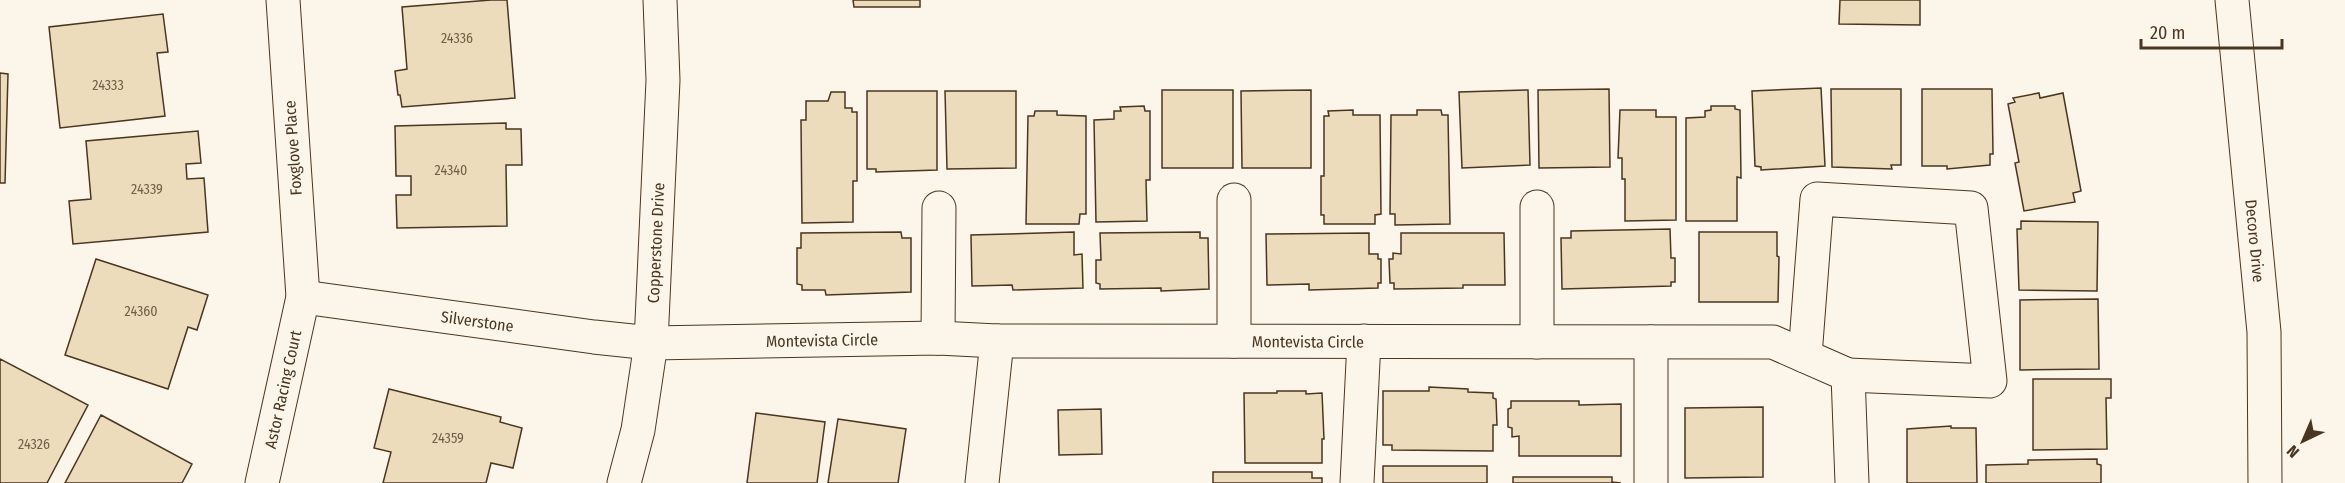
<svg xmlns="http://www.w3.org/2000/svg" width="2345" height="483" font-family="'Fira Sans Condensed',sans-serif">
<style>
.building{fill:#ecdcbc;stroke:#4a3520;stroke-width:1.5}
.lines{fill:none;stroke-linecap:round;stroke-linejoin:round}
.minor-casing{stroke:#4a3520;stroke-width:35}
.major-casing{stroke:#4a3520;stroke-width:35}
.minor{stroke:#fbf6e9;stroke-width:33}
.major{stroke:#fbf6e9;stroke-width:33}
.labels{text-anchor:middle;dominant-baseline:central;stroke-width:4.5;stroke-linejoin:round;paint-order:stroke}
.number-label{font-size:14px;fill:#725f47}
.street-label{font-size:16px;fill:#4a3520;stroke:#fbf6e9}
</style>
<rect width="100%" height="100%" fill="#fbf6e9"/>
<!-- building -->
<path class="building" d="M491,0H507L515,98L402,107L400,95H398L395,71L407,69L402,7Z
M853,0H920V7H854Z
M1840,0H1920V25L1839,24Z
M163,14L168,52L157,53L165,116L60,128L49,27Z
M0,73L8,74L5,183H0Z
M1821,88L1825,166L1761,170V167L1755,166L1752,91Z
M1609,89L1610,167L1539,168L1538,90Z
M1831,89H1901V165H1891L1892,169L1832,167Z
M1922,89H1992L1993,154H1990V165L1947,169V166H1922Z
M1162,90H1233V168H1162Z
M1311,90V168H1242L1241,91Z
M1528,90L1530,165L1462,168L1459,92Z
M867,91H937V170L876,172V169H867Z
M945,91H1016V168L947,169Z
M831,92H845V108H852V112H857V181H853V222L802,223L801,120H806V101H828Z
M2039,93L2040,98L2063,93L2081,191L2073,193L2075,202L2024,211L2015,163L2019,162L2008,104L2015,102L2013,98Z
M1144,106L1145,111H1150V180H1146L1147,221L1096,222L1094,120L1114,119V111H1121L1120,107Z
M1711,106H1735V109L1740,110L1741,178L1737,177V221H1686V118L1705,117V111L1711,110Z
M1353,110V115H1380L1381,214L1375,215V224H1324V215H1321V176H1324V116H1329L1328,111Z
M1417,110H1441L1442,115H1448L1450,224L1395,225V214H1390L1391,115H1417Z
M1620,110H1656V117H1676V220L1625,221V179H1622V158H1618Z
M1035,111H1057V115L1086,116V214H1080L1079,224H1026L1028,116H1034Z
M506,123V129H521L522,165H506L507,226L397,228L396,195H411V176H396L395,126Z
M198,131L201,163L186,164L187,179L204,178L208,232L73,244L69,201L91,199L86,141Z
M2021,221L2098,222L2097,291L2019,290L2017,229H2021Z
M1670,229L1671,258H1675V282H1671V286L1562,289L1561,238H1571V231Z
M901,232L902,238H911V292L826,295L825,290H802V285L797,284V248H801V233Z
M1074,232V255L1082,254L1083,288L1013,290L1012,285L972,286L971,235Z
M1200,232V238H1208L1209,289L1161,291V288L1100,289V284L1096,283V260H1101L1100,233Z
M1699,232H1777V256L1779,257L1778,302H1699Z
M1369,233V254H1378V259H1381V283H1378V288L1309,290V284L1267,285L1266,234Z
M1401,233H1504L1505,285H1463V288L1394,289V283H1390L1389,259H1393V253L1401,254Z
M96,259L208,295L197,330L188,327L168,389L65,355Z
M2098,299L2099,369L2020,370V300Z
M0,359L88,405L47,483H0Z
M2033,379H2111V398H2106L2107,449L2033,450Z
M1429,387L1468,389V392L1493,393V398L1496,399L1497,425H1493V451L1392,450V445H1383V391H1429Z
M389,389L501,417L500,422L522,428L513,468L491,463L486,483H383L391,452L374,448Z
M1277,391H1306V394L1322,393L1324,439H1322V463H1245L1244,393H1277Z
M1511,401H1579V405L1621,404V456H1519V436L1512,437V428L1508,427V409L1511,408Z
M1763,407V477L1685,478V408Z
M1101,409L1102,454L1059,455L1058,410Z
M756,413L825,422L817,483H747Z
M101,415L192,464L182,483H65Z
M838,419L906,429L898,483H828Z
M1951,426V428H1976L1977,483H1907V429Z
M2097,459V464L2101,465V483H1986V465L2028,464V460Z
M1383,466H1487V483H1383Z
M1213,472H1312V478H1322V483H1213Z
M1513,477H1612V482L1621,483H1513Z"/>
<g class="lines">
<defs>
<g id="minor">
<path id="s1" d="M303,297L594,337L651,343L938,338L997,341L1773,342L1848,375L1852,483"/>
<path d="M938,338L939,208"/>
<path d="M1234,341V200"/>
<path d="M1537,342V207"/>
<path d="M1651,342V483"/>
<path d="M1805,356L1817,199L1971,208L1990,381L1848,375"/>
<path id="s2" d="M262,483L303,297L283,0"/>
<path id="s3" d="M624,483L638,430L651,343L663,80L660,0"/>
<path d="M982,483L997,341"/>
<path d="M1357,483L1364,341"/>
</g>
<g id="major">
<path id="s4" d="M2232,0L2264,332L2265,483"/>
</g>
</defs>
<!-- minor casing -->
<use href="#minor" class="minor-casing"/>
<!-- major casing -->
<use href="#major" class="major-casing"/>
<!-- minor -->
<use href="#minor" class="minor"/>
<!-- major -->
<use href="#major" class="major"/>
</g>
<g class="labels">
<!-- number labels -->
<g class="number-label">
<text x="457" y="38">24336</text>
<text x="108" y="85">24333</text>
<text x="451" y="170">24340</text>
<text x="147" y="189">24339</text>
<text x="141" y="311">24360</text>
<text x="448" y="438">24359</text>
<text x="34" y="444">24326</text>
</g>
<!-- street labels -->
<g class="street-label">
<text transform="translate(293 148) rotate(-94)">Foxglove Place</text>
<text stroke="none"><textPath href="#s4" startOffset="242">Decoro Drive</textPath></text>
<text stroke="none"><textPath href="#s3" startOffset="243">Copperstone Drive</textPath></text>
<text stroke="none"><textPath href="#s1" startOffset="176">Silverstone</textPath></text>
<text stroke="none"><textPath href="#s1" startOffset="522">Montevista Circle</textPath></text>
<text stroke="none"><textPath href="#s1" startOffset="1008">Montevista Circle</textPath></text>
<text stroke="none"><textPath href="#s2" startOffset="96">Astor Racing Court</textPath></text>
</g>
</g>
<!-- north arrow -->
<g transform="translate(2303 441) rotate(224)" stroke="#fbf6e9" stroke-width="4.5" paint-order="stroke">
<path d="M0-4.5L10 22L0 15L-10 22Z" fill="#4a3520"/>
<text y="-9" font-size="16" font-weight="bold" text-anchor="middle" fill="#4a3520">N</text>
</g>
<!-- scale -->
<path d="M2141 39v9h141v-9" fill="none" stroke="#4a3520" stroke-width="3"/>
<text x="2150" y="39" font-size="18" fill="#4a3520" stroke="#fbf6e9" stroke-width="4.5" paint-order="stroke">20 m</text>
</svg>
